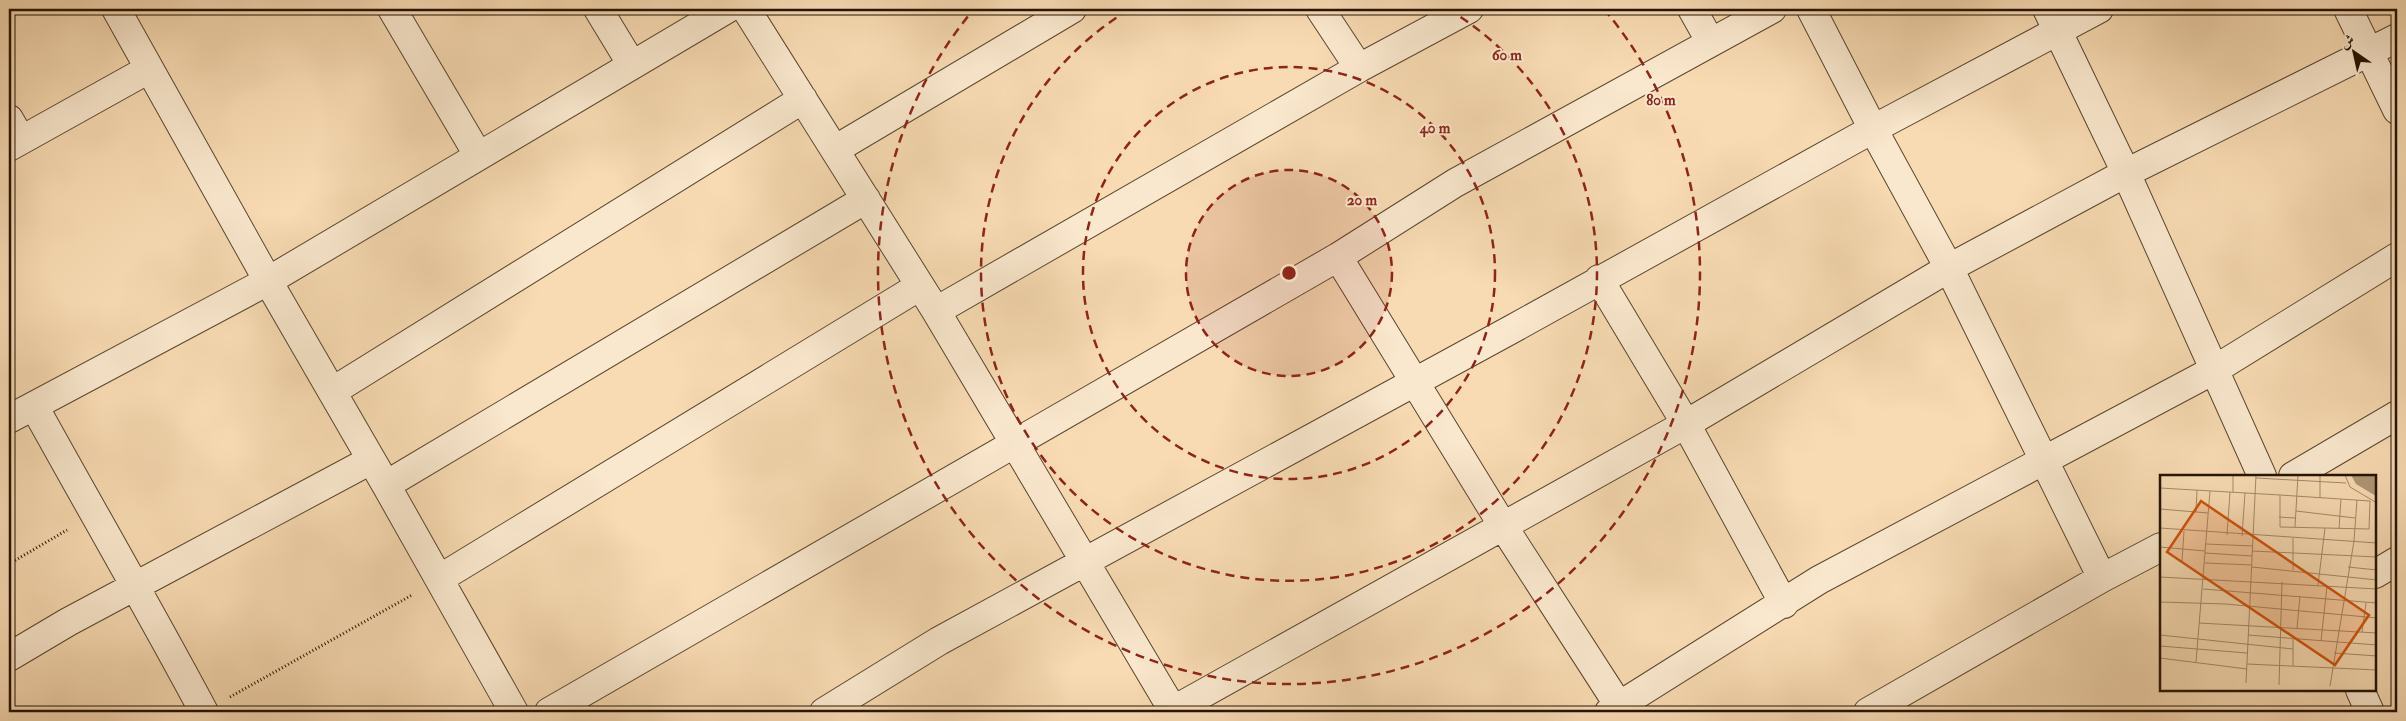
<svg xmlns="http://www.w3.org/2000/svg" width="2406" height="721" font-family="'IM FELL Double Pica',Amiri,serif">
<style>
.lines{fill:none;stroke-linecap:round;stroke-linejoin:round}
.minor-casing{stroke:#59462e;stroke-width:30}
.path{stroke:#241401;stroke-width:3;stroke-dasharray:1 2.5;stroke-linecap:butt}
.minor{stroke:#fae8ce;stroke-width:28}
.ring{fill:none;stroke:#8f2418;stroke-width:2.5;stroke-dasharray:9 6}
.inset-road{fill:none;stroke:#a38b6c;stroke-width:1}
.view{fill:#d4520b;fill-opacity:0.15;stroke:#d4520b;stroke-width:2.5}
.inset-edge{fill:none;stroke:#241401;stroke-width:2.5}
.centre{fill:#8f2418;stroke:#fae8ce;stroke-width:2.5}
.ring-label{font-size:15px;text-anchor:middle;font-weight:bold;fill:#8f2418;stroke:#fae8ce;stroke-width:4;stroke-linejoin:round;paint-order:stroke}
</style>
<rect width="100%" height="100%" fill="#f8dbb3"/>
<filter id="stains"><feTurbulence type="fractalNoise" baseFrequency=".004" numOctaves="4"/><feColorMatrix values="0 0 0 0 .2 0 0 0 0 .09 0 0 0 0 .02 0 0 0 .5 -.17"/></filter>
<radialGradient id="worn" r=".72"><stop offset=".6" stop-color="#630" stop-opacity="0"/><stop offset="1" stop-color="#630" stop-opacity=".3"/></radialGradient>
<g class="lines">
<defs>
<path id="minor" d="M116,9L268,281L386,485L514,712
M392,9L478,155
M598,9L632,65
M746,9L936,311L1174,712
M1320,9L1359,68
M1692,9L1710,41
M1811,9L1873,129L1949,268L2102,578
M2047,9L2126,173L2262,476
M2348,9L2397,110
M9,119L21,140
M9,147L149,69
M836,149L1072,9
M1338,257L1503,526L1623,712
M1599,279L1686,424L1784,604
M936,311L1359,68L1469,9
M333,391L803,99
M34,406C91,509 149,609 204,712
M9,419L268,281L727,9
M2293,476L2397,415
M386,485L866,199
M2375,574L2397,561
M439,579L920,286
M9,657L68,622L371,460
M2360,690L2370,712
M549,712L1338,257L1455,183L1772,9
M824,712L939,641L1514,328L1873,129L2099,9
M1170,712L1686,424L1949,268L2126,173L2397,38
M1609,712L1819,580L2214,370L2397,257
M1868,712L2102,578L2161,547"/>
</defs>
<!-- minor casing -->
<use href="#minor" class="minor-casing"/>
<!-- path -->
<path class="path" d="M9,564L67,530
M230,697L412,595"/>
<!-- minor -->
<use href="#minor" class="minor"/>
</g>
<!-- distance rings -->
<circle cx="1289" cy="273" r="103" fill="#8f2418" fill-opacity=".12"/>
<g class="ring">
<circle cx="1289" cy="273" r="103"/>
<circle cx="1289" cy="273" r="206"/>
<path d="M1448 9A308 308 0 1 1 1130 9"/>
<path d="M1604 9A411 411 0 1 1 974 9"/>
</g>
<!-- overview -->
<g transform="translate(2160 475)">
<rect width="216" height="216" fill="#f8dbb3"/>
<path d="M191,0H216V21L196,9Z" fill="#b09776"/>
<path class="inset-road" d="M73,0V17M160,0V23M185,0L190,12L217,28M96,3L186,8M0,13L120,20M120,20L210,26L209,54L120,52ZM0,34L48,38M136,36L195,43M36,37L37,15M119,42L135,43M135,52L138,0M0,53L217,68M179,54L181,24M67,60L70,17M82,61L85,18M133,63V95M46,69L93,71M0,72L45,76M92,76L217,82M45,78L92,81M22,86L24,56M45,88L92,90M92,92L217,105M188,92L217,95M0,102L217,114M158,110L165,53M43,114L217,128M0,127L66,129L217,143M39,148L217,158M137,153L140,121M202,157L206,128M0,160L133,174M88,160L217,170M161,166L167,111M0,171L87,178M174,178L217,181M0,183L87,194M36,187L50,16M87,189L217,195M133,191V164M86,208L96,0M119,210L122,107M170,211L194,66L197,25"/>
<path class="view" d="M41,26L209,140L175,190L7,77Z"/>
<rect width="216" height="216" class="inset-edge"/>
</g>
<circle cx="1289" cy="273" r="8" class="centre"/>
<g class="ring-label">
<text x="1507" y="60">60 m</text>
<text x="1661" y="105">80 m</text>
<text x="1435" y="133">40 m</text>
<text x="1362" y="205">20 m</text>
</g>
<!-- margin -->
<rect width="2406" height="721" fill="none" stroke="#f8dbb3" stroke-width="30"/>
<rect x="10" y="10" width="2386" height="701" fill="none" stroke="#241401" stroke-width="2.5"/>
<rect x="15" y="15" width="2376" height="691" fill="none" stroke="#241401"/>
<!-- north arrow -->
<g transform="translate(2354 52) rotate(326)" stroke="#fae8ce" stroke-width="4" paint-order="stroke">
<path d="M0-4L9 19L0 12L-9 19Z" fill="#241401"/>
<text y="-8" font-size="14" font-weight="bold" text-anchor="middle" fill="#241401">ش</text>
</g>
<rect width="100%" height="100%" filter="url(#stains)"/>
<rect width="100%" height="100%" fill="url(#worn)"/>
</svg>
